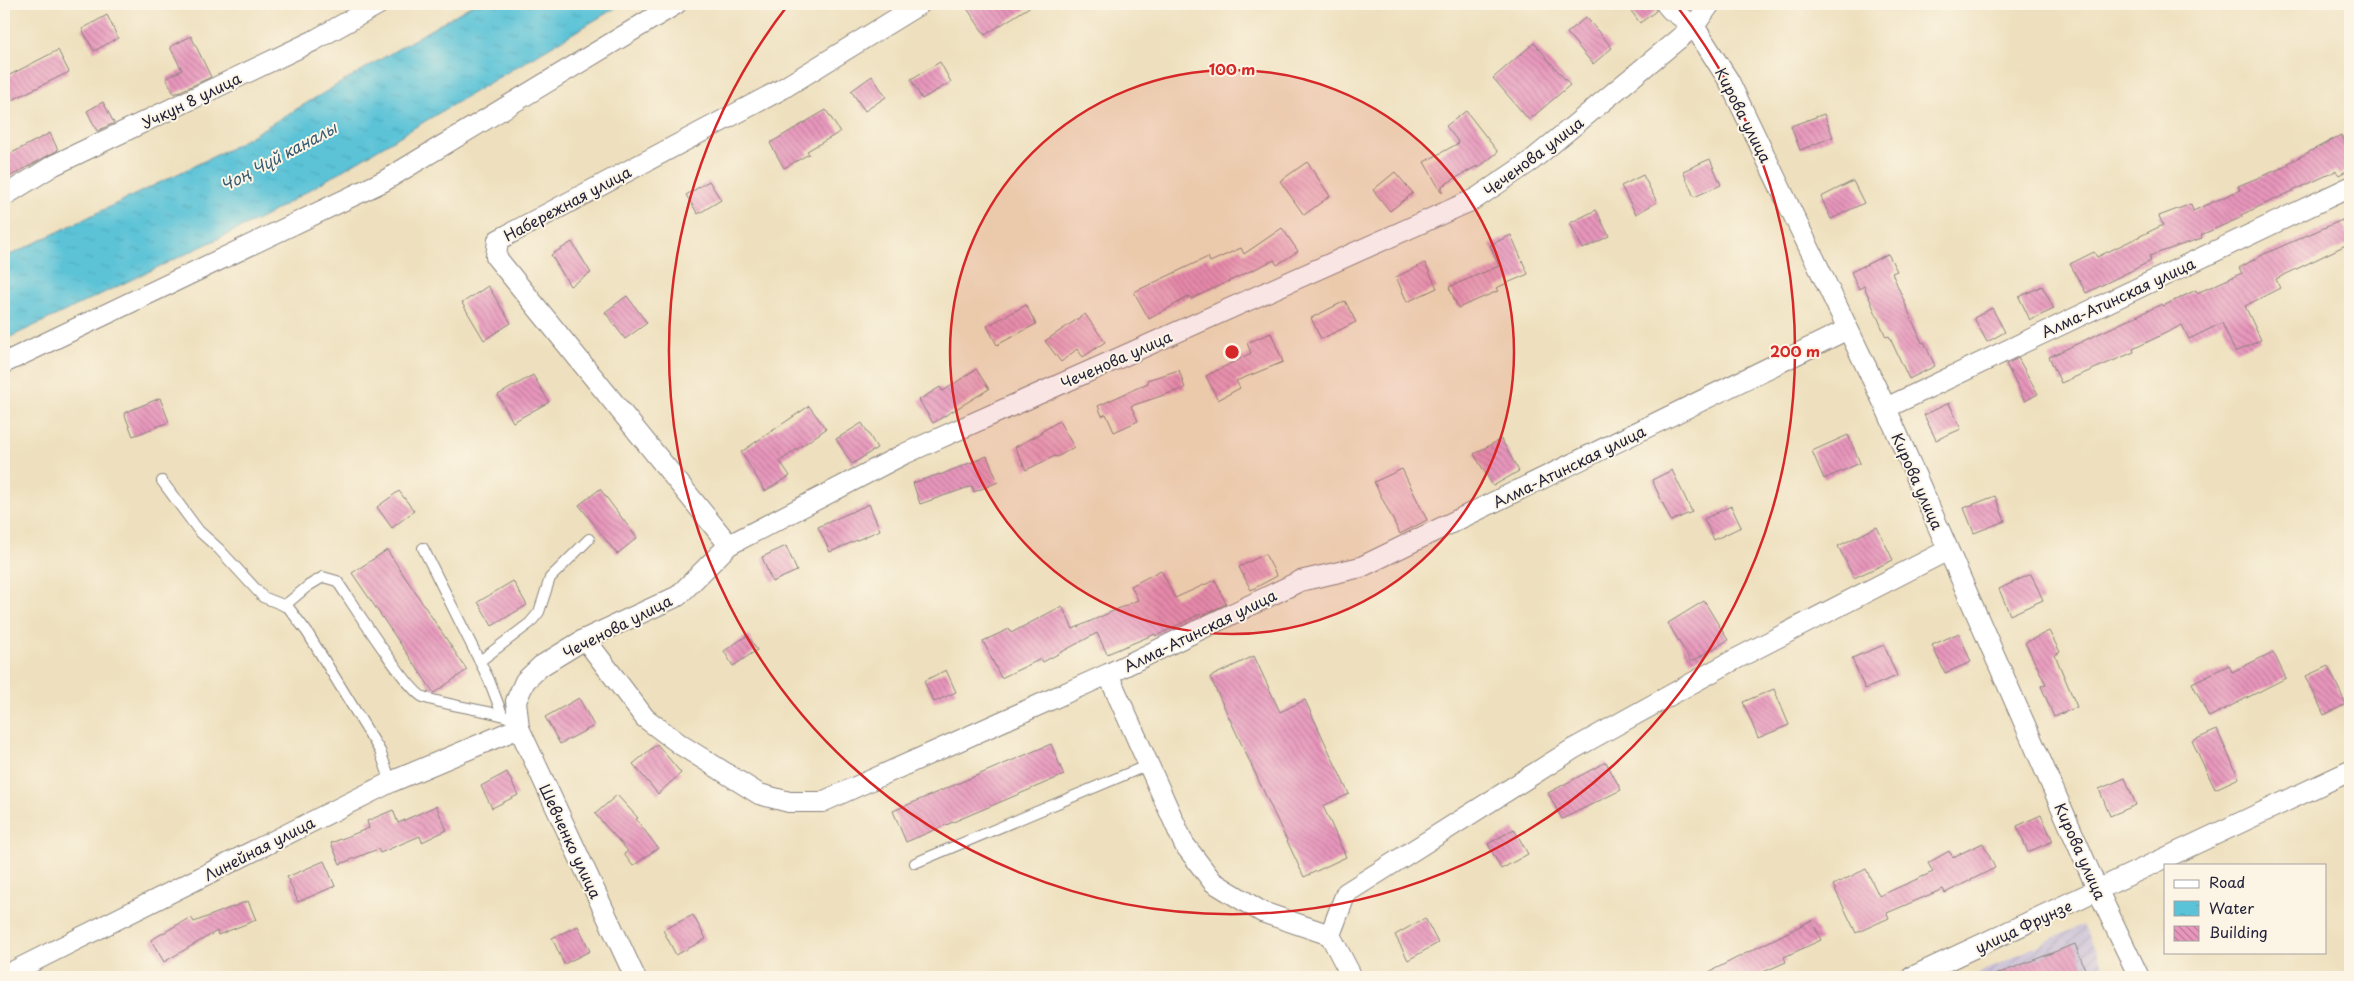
<svg xmlns="http://www.w3.org/2000/svg" width="2354" height="981" font-family="'Playpen Sans',sans-serif">
<style>
.industrial{fill:url(#industrial-furrows)}
.water{fill:url(#water-ripples);stroke:#3e7289}
.building{fill:url(#building-back-hatch)}
.lines{fill:none;stroke-linecap:round;stroke-linejoin:round}
.service-casing{stroke:#88817c;stroke-width:12}
.minor-casing{stroke:#88817c;stroke-width:22}
.service{stroke:#fff;stroke-width:10}
.minor{stroke:#fff;stroke-width:20}
.ring{fill:none;stroke:#d62828;stroke-width:2.5}
.labels{text-anchor:middle;dominant-baseline:central;stroke-width:4;stroke-linejoin:round;paint-order:stroke}
.street-label{font-size:15px;fill:#22223b;stroke:#fcf5e5}
.water-label{font-size:16px;font-style:italic;fill:#365a72;stroke:#fcf5e5}
.centre{fill:#d62828;stroke:#fcf5e5;stroke-width:2.5}
.ring-label{font-size:15px;text-anchor:middle;font-weight:bold;fill:#d62828;stroke:#fcf5e5;stroke-width:4;stroke-linejoin:round;paint-order:stroke}
</style>
<defs>
<pattern id="industrial-furrows" width="10" height="10" patternUnits="userSpaceOnUse" patternTransform="scale(1.25)"><rect width="10" height="10" fill="#c9bfd7"/><path d="M-1 1l2-2M0 10L10 0M9 11l2-2" fill="none" stroke="#aca4b9"/></pattern>
<pattern id="water-ripples" width="26" height="14" patternUnits="userSpaceOnUse" patternTransform="scale(1.25)"><rect width="26" height="14" fill="#5bc3d7"/><path d="M2 4q2-2 4 0t4 0M15 11q2-2 4 0t4 0" fill="none" stroke="#4fa7b9"/></pattern>
<pattern id="building-back-hatch" width="6" height="6" patternUnits="userSpaceOnUse" patternTransform="scale(1.25)"><rect width="6" height="6" fill="#e896bc"/><path d="M-1 5l2 2M0 0l6 6M5-1l2 2" fill="none" stroke="#bc7a9a"/></pattern>
</defs>
<rect width="100%" height="100%" fill="#fcf5e5"/>
<filter id="ink" filterUnits="userSpaceOnUse"><feTurbulence type="fractalNoise" baseFrequency=".02" numOctaves="2"/><feDisplacementMap in="SourceGraphic" scale="10" xChannelSelector="R" yChannelSelector="G"/><feConvolveMatrix kernelMatrix="1 2 1 2 8 2 1 2 1" color-interpolation-filters="sRGB"/></filter>
<filter id="wash" filterUnits="userSpaceOnUse"><feTurbulence type="fractalNoise" baseFrequency=".0096" numOctaves="4" result="noise"/><feDisplacementMap in="SourceGraphic" scale="20" xChannelSelector="R" yChannelSelector="G"/><feGaussianBlur stdDeviation="1.12" result="paint"/><feColorMatrix in="noise" values="0 0 0 0 0 0 0 0 0 0 0 0 0 0 0 0 0 1.4 0 .05"/><feComposite in="paint" operator="in"/></filter>
<g filter="url(#wash)">
<rect width="100%" height="100%" fill="#eee0be"/>
<!-- industrial -->
<path class="industrial" d="M2083,924L2109,977H1971Z"/>
<!-- water -->
<path class="water" d="M474,4H622L264,217L4,340V258L229,149Z"/>
<g id="blocks">
<!-- building -->
<path class="building" d="M964,4H1034L985,35Z
M1626,4H1654L1656,11L1640,23Z
M107,15L118,38L94,51L82,29Z
M1586,17L1612,48L1593,64L1567,33Z
M191,36L211,77L174,94L166,78L182,70L170,47Z
M1534,43L1570,85L1529,120L1493,78Z
M58,50L69,72L12,100L4,85V78Z
M940,62L951,82L922,99L911,79Z
M872,76L886,97L865,111L851,91Z
M103,102L114,123L97,131L87,111Z
M826,110L840,132L807,151L809,154L784,168L770,143Z
M1466,111L1498,152L1478,168L1477,166L1442,186V193L1424,162L1459,143L1446,126Z
M1824,114L1833,137L1800,150L1791,126Z
M50,133L58,150L4,180V157Z
M2341,135L2350,152V169L2339,175L2336,171L2241,215L2242,217L2201,235L2202,238L2149,256L2151,261L2086,293L2070,264L2094,252L2097,257L2163,225L2159,216L2191,204L2193,211L2240,190L2238,186L2289,165L2288,163Z
M1710,159L1721,185L1694,197L1683,171Z
M1307,162L1330,196L1304,215L1280,181Z
M1395,172L1413,193L1390,211L1373,190Z
M1643,175L1657,202L1636,214L1621,186Z
M709,181L721,200L698,214L686,195Z
M1853,181L1864,203L1831,219L1821,197Z
M1596,210L1609,236L1583,249L1570,223Z
M2342,220L2350,243L2276,279L2280,288L2245,306L2261,340L2235,352L2222,323L2189,339L2182,325L2133,349L2134,352L2061,383L2049,357L2162,304L2163,306L2196,290L2197,293L2242,273L2239,268L2264,254Z
M1282,228L1298,251L1277,265L1274,260L1191,299L1190,296L1149,319L1134,292L1208,257L1210,262L1241,248L1244,254Z
M1511,235L1528,274L1496,288L1498,291L1458,308L1449,287L1499,266L1490,245Z
M572,242L591,273L570,286L551,255Z
M1888,254L1897,271L1892,273L1922,343L1924,342L1935,366L1909,379L1889,336L1886,337L1864,286L1859,289L1851,272Z
M1425,263L1437,288L1407,302L1396,277Z
M488,286L511,323L484,340L462,303Z
M2042,286L2054,309L2030,320L2019,297Z
M627,296L647,323L625,339L605,312Z
M1345,301L1356,322L1321,339L1311,318Z
M1026,305L1036,324L997,345L987,326Z
M1992,308L2005,332L1987,342L1974,318Z
M1085,314L1105,342L1083,357L1077,349L1061,362L1045,341Z
M1271,333L1283,362L1236,381L1240,388L1218,400L1206,376L1251,353L1247,343Z
M2018,358L2038,394L2025,401L2006,364Z
M976,369L989,389L933,423L919,400L940,387L943,391Z
M1179,370L1185,388L1131,406L1138,421L1114,432L1106,414L1102,416L1098,406L1148,383L1147,380Z
M533,375L549,402L513,422L498,395Z
M160,398L169,422L133,436L124,413Z
M1949,403L1961,429L1936,440L1924,415Z
M809,406L826,429L780,461L790,476L765,491L741,452Z
M1059,421L1074,447L1057,457L1055,456L1026,470L1015,447L1042,433L1041,432Z
M862,423L877,448L852,464L836,439Z
M1848,435L1860,463L1824,479L1812,451Z
M1501,439L1519,471L1493,486L1474,454Z
M987,456L998,482L974,492L972,486L920,504L913,483L940,474V475Z
M1402,469L1427,520L1400,534L1374,482Z
M1672,470L1692,512L1671,521L1652,480Z
M600,489L637,538L617,554L579,505Z
M399,491L414,511L392,528L377,507Z
M1995,496L2005,521L1974,533L1964,508Z
M869,504L880,530L830,552L818,527Z
M1731,506L1741,527L1714,540L1704,519Z
M1877,527L1893,560L1854,578L1838,546Z
M786,546L797,571L772,582L762,557Z
M387,550L467,670L434,693L352,573Z
M1265,554L1277,576L1251,590L1239,567Z
M1161,570L1175,598L1215,580L1226,604L1201,616L1200,614L1156,636L1155,634L1107,654L1097,633L1043,662L1041,659L1001,678L983,641L1009,629L1011,633L1062,606L1073,629L1138,600L1131,586Z
M2031,574L2043,600L2010,615L1999,589Z
M513,581L527,605L492,626L478,602Z
M1704,601L1728,640L1691,662L1668,623Z
M2049,631L2060,652L2055,655L2077,707L2054,717L2041,686L2046,684L2025,643Z
M1959,633L1971,662L1945,673L1932,645Z
M748,635L757,650L733,666L724,651Z
M1884,645L1897,676L1865,689L1852,658Z
M2273,652L2286,678L2209,717L2192,683L2229,665L2232,672Z
M1254,656L1280,712L1305,700L1349,794L1323,806L1346,857L1304,877L1210,677Z
M2328,666L2346,704L2324,715L2306,676Z
M946,670L956,692L934,702L924,681Z
M1774,689L1789,725L1758,738L1743,702Z
M579,698L594,726L560,744L545,717Z
M2217,730L2239,778L2215,789L2192,741Z
M657,744L681,773L658,794L633,764Z
M1051,744L1064,775L906,842L893,811Z
M1606,762L1621,790L1562,819L1548,793Z
M507,772L518,795L492,808L481,786Z
M2125,778L2136,805L2110,816L2099,789Z
M617,795L638,818L636,819L658,848L633,866L624,854L628,851L595,814Z
M436,806L447,830L422,842L420,836L380,853L378,849L340,864L331,843L369,828L367,821L393,810L398,823Z
M2041,815L2053,841L2028,852L2017,826Z
M1514,829L1528,854L1501,869L1488,844Z
M1983,843L1995,868L1945,893L1943,889L1887,913L1889,918L1856,933L1833,885L1866,869L1879,896L1933,872L1928,863L1949,851L1953,857Z
M324,861L335,886L298,902L287,877Z
M248,901L256,920L218,935L217,931L164,962L151,940L191,917L194,922Z
M693,915L706,939L676,955L663,930Z
M1425,918L1438,943L1408,960L1395,935Z
M1812,920L1821,940L1784,957L1786,962L1752,977H1699Z
M578,926L590,951L564,964L552,938Z
M2075,944L2088,977H1992V976Z"/>
</g>
</g>
<g filter="url(#ink)">
<use href="#blocks" fill-opacity="0" stroke="#88817c" stroke-width="1"/>
<g class="lines">
<defs>
<path id="service" d="M162,481L199,531L219,549L263,597L288,607L307,632L380,751L391,782
M423,548L489,680L502,714
M284,606L308,586L323,577L337,581C350,600 407,690 423,697C454,708 488,708 519,722
M480,661L530,623L539,612L550,578L589,539
M915,863L1148,765"/>
<path id="minor" d="M1666,4L1671,10L1694,26L1729,81L1886,408L2098,891L2139,977
M4,196L54,165L313,41L379,4
M4,363L384,181L676,4
M1886,408L2350,187
M729,545L496,257L498,240L782,89L920,4
M585,639L645,718L681,745L759,794L789,802H822L1108,674L1300,581L1361,567L1848,329
M1108,674L1184,844L1213,882L1262,912L1330,935L1352,977
M1330,935L1346,893L1573,749L1732,661L1948,550
M4,976L391,782L519,728
M635,977L519,728L516,701L525,681L541,666L585,639L678,596L729,545L904,454L1475,199L1531,161L1694,26L1710,4
M1912,977L2350,771"/>
</defs>
<!-- service casing -->
<use href="#service" class="service-casing"/>
<!-- minor casing -->
<use href="#minor" class="minor-casing"/>
<!-- service -->
<use href="#service" class="service"/>
<!-- minor -->
<use href="#minor" class="minor"/>
</g>
</g>
<!-- distance rings -->
<circle cx="1232" cy="352" r="282" fill="#d62828" fill-opacity=".12"/>
<g class="ring">
<circle cx="1232" cy="352" r="282"/>
<path d="M1676 5A563 563 0 1 1 788 5"/>
</g>
<g class="labels">
<!-- street labels -->
<g class="street-label">
<text transform="translate(191 100) rotate(-26)">Учкун 8 улица</text>
<text transform="translate(1744 115) rotate(63)">Кирова улица</text>
<text transform="translate(1533 156) rotate(-37)">Чеченова улица</text>
<text transform="translate(567 203) rotate(-28)">Набережная улица</text>
<text transform="translate(2118 297) rotate(-25)">Алма-Атинская улица</text>
<text transform="translate(1116 359) rotate(-24)">Чеченова улица</text>
<text transform="translate(1569 466) rotate(-26)">Алма-Атинская улица</text>
<text transform="translate(1918 481) rotate(66)">Кирова улица</text>
<text transform="translate(617 626) rotate(-27)">Чеченова улица</text>
<text transform="translate(1200 630) rotate(-26)">Алма-Атинская улица</text>
<text transform="translate(571 841) rotate(65)">Шевченко улица</text>
<text transform="translate(259 848) rotate(-27)">Линейная улица</text>
<text transform="translate(2081 851) rotate(66)">Кирова улица</text>
<text transform="translate(2023 926) rotate(-25)">улица Фрунзе</text>
</g>
<!-- water labels -->
<g class="water-label">
<text transform="translate(278 156) rotate(-28)">Чоң Чүй каналы</text>
</g>
</g>
<circle cx="1232" cy="352" r="8" class="centre"/>
<g class="ring-label">
<text x="1232" y="75">100 m</text>
<text x="1795" y="357">200 m</text>
</g>
<!-- margin -->
<rect width="2354" height="981" fill="none" stroke="#fcf5e5" stroke-width="20"/>
<!-- legend -->
<rect x="2164" y="864" width="162" height="90" fill="#fcf5e5" stroke="#a5a1a1"/>
<rect x="2174" y="880" width="25" height="8" fill="#ffffff" stroke="#a5a1a1"/>
<text x="2209" y="888" font-size="15" fill="#22223b">Road</text>
<rect x="2174" y="901" width="25" height="15" fill="url(#water-ripples)" stroke="#a5a1a1"/>
<text x="2209" y="914" font-size="15" fill="#22223b">Water</text>
<rect x="2174" y="926" width="25" height="15" fill="url(#building-back-hatch)" stroke="#a5a1a1"/>
<text x="2209" y="938" font-size="15" fill="#22223b">Building</text>
</svg>
